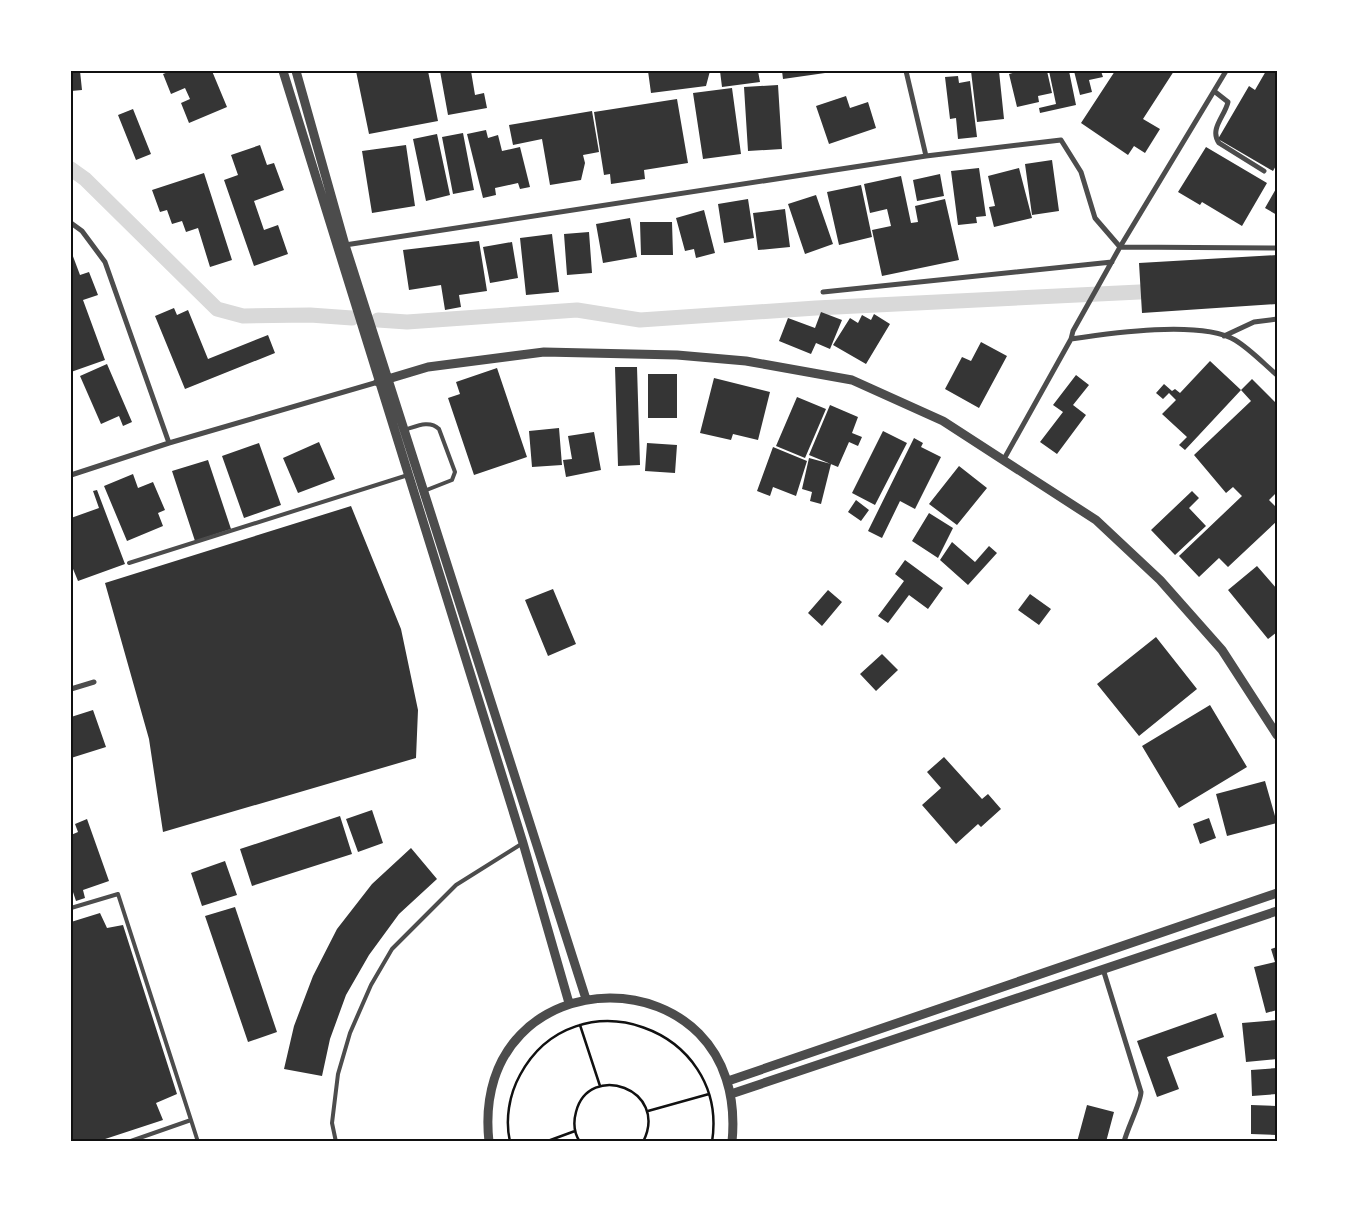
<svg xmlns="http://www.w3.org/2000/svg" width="1348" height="1213" font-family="Ubuntu,sans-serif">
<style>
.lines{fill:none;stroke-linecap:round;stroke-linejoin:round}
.canal{stroke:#d9d9d9;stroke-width:15}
.building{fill:#353535}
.path{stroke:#111;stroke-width:2.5}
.service{stroke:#4c4c4c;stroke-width:4}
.minor{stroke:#4c4c4c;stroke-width:5}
.tertiary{stroke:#4c4c4c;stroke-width:9}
.neatline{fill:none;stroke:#111;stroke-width:2}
</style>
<rect width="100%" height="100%" fill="#fff"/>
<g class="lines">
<!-- canal -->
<path class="canal" d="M71,169L85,179L217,309L243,316L310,315L352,318
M378,320L407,322L577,310L640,320L816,308L1160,291"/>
</g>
<!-- building -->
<path class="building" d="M71,71H80L82,90L71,91Z
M171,71H212L227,107L189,123L181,103L190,99L185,88L171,94L163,74Z
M356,71H428L438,121L369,134Z
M440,71H471L475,95L484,93L487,108L448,115Z
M648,71H710L706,86L651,93Z
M720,71H758L760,82L722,87Z
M782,71H832V72L783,79Z
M971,71H999L1004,119L977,122Z
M1020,71H1047L1052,93L1038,96L1039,102L1017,107L1009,74Z
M1049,71H1069L1076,105L1040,113L1039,108L1056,104Z
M1074,71H1101L1103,77L1089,80L1092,92L1080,95Z
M1115,71H1174L1143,119L1160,129L1145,153L1134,146L1128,155L1081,123Z
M1266,71H1277V164L1273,171L1218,139L1249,86L1255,90Z
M958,76L959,83L970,81L977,137L958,139L956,118L950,119L945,77Z
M778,85L782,149L748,151L744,87Z
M732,88L741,154L703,159L693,93Z
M846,96L850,108L868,102L876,128L829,144L816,106Z
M677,99L688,163L644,170L645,179L611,184L610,174L604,175L594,112Z
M133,109L151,154L136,160L118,115Z
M592,111L599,152L583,155L585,163L581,180L550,185L542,139L513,145L509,125Z
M486,130L488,138L498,135L502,151L520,147L530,187L520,189L518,183L495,188L496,195L483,198L467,134Z
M463,133L474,190L453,194L442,137Z
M437,134L450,195L426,201L413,139Z
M260,145L267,165L274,163L284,190L254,201L264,230L278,225L288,254L254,266L224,180L238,175L231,155Z
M406,145L415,206L372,213L362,151Z
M1206,147L1267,183L1242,226L1202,202L1200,205L1178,192Z
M1052,160L1059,211L1032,215L1025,164Z
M979,168L986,216L976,217L977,223L958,225L951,171Z
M1019,168L1032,218L994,227L989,207L995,206L988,176Z
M204,173L232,260L210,267L198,228L186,232L182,221L172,224L167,210L160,212L152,190Z
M940,174L944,196L917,201L913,180Z
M901,176L911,223L918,222L915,206L945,199L959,260L882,276L872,230L891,226L887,209L870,213L864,184Z
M861,185L872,237L839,245L827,192Z
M1277,187V215L1265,208Z
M816,195L833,244L805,254L788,204Z
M748,199L754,238L724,243L718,204Z
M785,209L790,247L758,250L753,213Z
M704,210L715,253L696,258L694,249L685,251L676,218Z
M630,218L637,257L603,263L596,224Z
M640,222H672L673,255H641Z
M589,232L592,273L567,275L564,234Z
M552,234L559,292L526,295L520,238Z
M479,241L487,291L459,295L461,307L445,310L441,285L409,290L403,250Z
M512,242L518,278L490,283L483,247Z
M71,251L80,275L89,272L98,295L83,300L105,360L71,372Z
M1277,255V304L1142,313L1139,263Z
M174,308L177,315L188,310L208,359L268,335L275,353L185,389L155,316Z
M821,312L842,320L830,349L816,343L811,354L779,341L788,318L815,328Z
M874,314L890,324L866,364L833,345L850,318L858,323L862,315L871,320Z
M981,342L1007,356L979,408L945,389L962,357L971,361Z
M1210,361L1241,390L1185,450L1179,445L1187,437L1162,414L1176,400L1169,393L1163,399L1156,393L1164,384L1172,391L1175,389L1180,393Z
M107,364L132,422L123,426L119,416L101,424L80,376Z
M615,367H637L640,465L618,466Z
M497,368L527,457L474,475L448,398L460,394L456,382Z
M648,374H677V418H648Z
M1076,375L1089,385L1073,405L1086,415L1057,454L1040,442L1063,412L1053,405Z
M714,378L770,392L758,440L733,434L731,440L700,433Z
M1252,379L1277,404V492L1269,500L1277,508V521L1228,567L1219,558L1199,577L1179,556L1242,496L1233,487L1226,493L1194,455L1251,401L1241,390Z
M797,397L826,409L805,458L776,446Z
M830,405L858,417L852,433L862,437L858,446L849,442L838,467L809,455Z
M559,428L562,465L532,467L529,431Z
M883,431L907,443L875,505L852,493Z
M594,432L601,470L566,477L563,460L572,459L568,436Z
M914,438L923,443L921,447L941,457L915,509L900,501L882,538L868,531Z
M319,442L335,479L298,493L283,458Z
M259,443L281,505L244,518L222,456Z
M647,443L677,445L675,473L645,471Z
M773,447L807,461L796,496L773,487L770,496L757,491Z
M809,458L831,464L821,504L810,501L812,492L802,489Z
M208,460L231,529L195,541L172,471Z
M959,466L987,488L957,525L929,504Z
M133,474L138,488L153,482L165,510L158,513L163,526L127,541L104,486Z
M97,490L125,564L78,581L71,564V518L99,508L93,491Z
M1192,491L1199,498L1189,508L1206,526L1175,555L1151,530Z
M856,500L869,510L861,521L848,512Z
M351,506L401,629L418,710L416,758L163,832L149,739L105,583Z
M929,513L953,528L938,558L912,541Z
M952,542L975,562L989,546L997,553L968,585L940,560Z
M905,560L943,588L928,609L909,595L888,623L878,616L904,581L895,574Z
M1257,566L1277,589V632L1268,639L1228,590Z
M553,589L576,644L548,656L525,600Z
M828,590L842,602L822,626L808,613Z
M1030,594L1051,609L1039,625L1018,610Z
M1156,637L1197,689L1139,736L1097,684Z
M882,654L898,670L876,691L860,674Z
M1210,705L1247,767L1179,808L1142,746Z
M93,710L106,747L71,758V717Z
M944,757L982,799L988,794L1001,809L981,827L978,824L956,844L922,805L941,788L927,772Z
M1265,781L1277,823L1227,836L1216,794Z
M372,810L383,843L358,852L346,819Z
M340,816L352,854L252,886L240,849Z
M1209,818L1216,838L1200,844L1193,824Z
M87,819L109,881L83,890L85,898L76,901L71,886V835L78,832L75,824Z
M411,848L437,879L399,914L369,955L346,995L330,1039L322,1076L284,1069L294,1026L313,976L337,929L372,884Z
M225,861L237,895L202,906L191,873Z
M235,907L277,1032L248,1042L205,916Z
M100,913L107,928L123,925L177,1094L156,1103L163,1120L96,1142H71V922Z
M1277,947V1010L1266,1013L1254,967L1275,962L1271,949Z
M1216,1013L1224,1037L1167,1057L1179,1089L1157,1097L1137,1041Z
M1277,1020V1059L1246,1062L1242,1023Z
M1277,1068V1094L1252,1096L1251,1070Z
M1087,1105L1114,1112L1106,1142H1077Z
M1251,1105L1277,1106V1135L1251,1134Z"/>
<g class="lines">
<!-- path -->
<path class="path" d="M580,1025L600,1086
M648,1111L709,1094
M510,1142C505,1120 509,1095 520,1075C575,973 730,1028 712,1142
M545,1142L575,1131
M580,1142C574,1133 573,1123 576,1112C589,1061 670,1089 643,1142"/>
<!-- service -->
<path class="service" d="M404,430C415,427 429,419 439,429L455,472L452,480L424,491
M129,563L408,475
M71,908L118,894L191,1120
M128,1142L191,1120L198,1142
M336,1142L332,1123L338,1074L350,1033L371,985L392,949L456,885L523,843"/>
<!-- minor -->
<path class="minor" d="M906,71L926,156
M1214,91L1228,102C1225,116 1209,129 1219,143L1264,171
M71,223L82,231L105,262L169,443
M345,245L926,156L1061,140L1081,172L1095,218L1120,247L1277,248
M823,292L1112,262
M1224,336L1254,322L1277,319
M1071,339C1111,333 1200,320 1235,340C1250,349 1264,364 1277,375
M1004,459L1071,339L1073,331L1120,247L1226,71
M71,475L169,443L378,382
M71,689L94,682
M1103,969L1141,1092C1141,1102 1127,1129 1124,1142"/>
<!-- tertiary -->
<path class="tertiary" d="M283,71L523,843L569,1003
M296,71L345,245L586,999
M378,382L428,367L544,352L677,355L746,361L852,380L943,421L1096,520L1160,580L1222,650L1277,735
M728,1081L1277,893
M731,1094L1277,911
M489,1142C468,951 751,949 732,1142"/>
</g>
<!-- border -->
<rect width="1348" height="1213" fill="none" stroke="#ffffff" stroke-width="145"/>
<rect x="72" y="72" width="1204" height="1068" class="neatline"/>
</svg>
